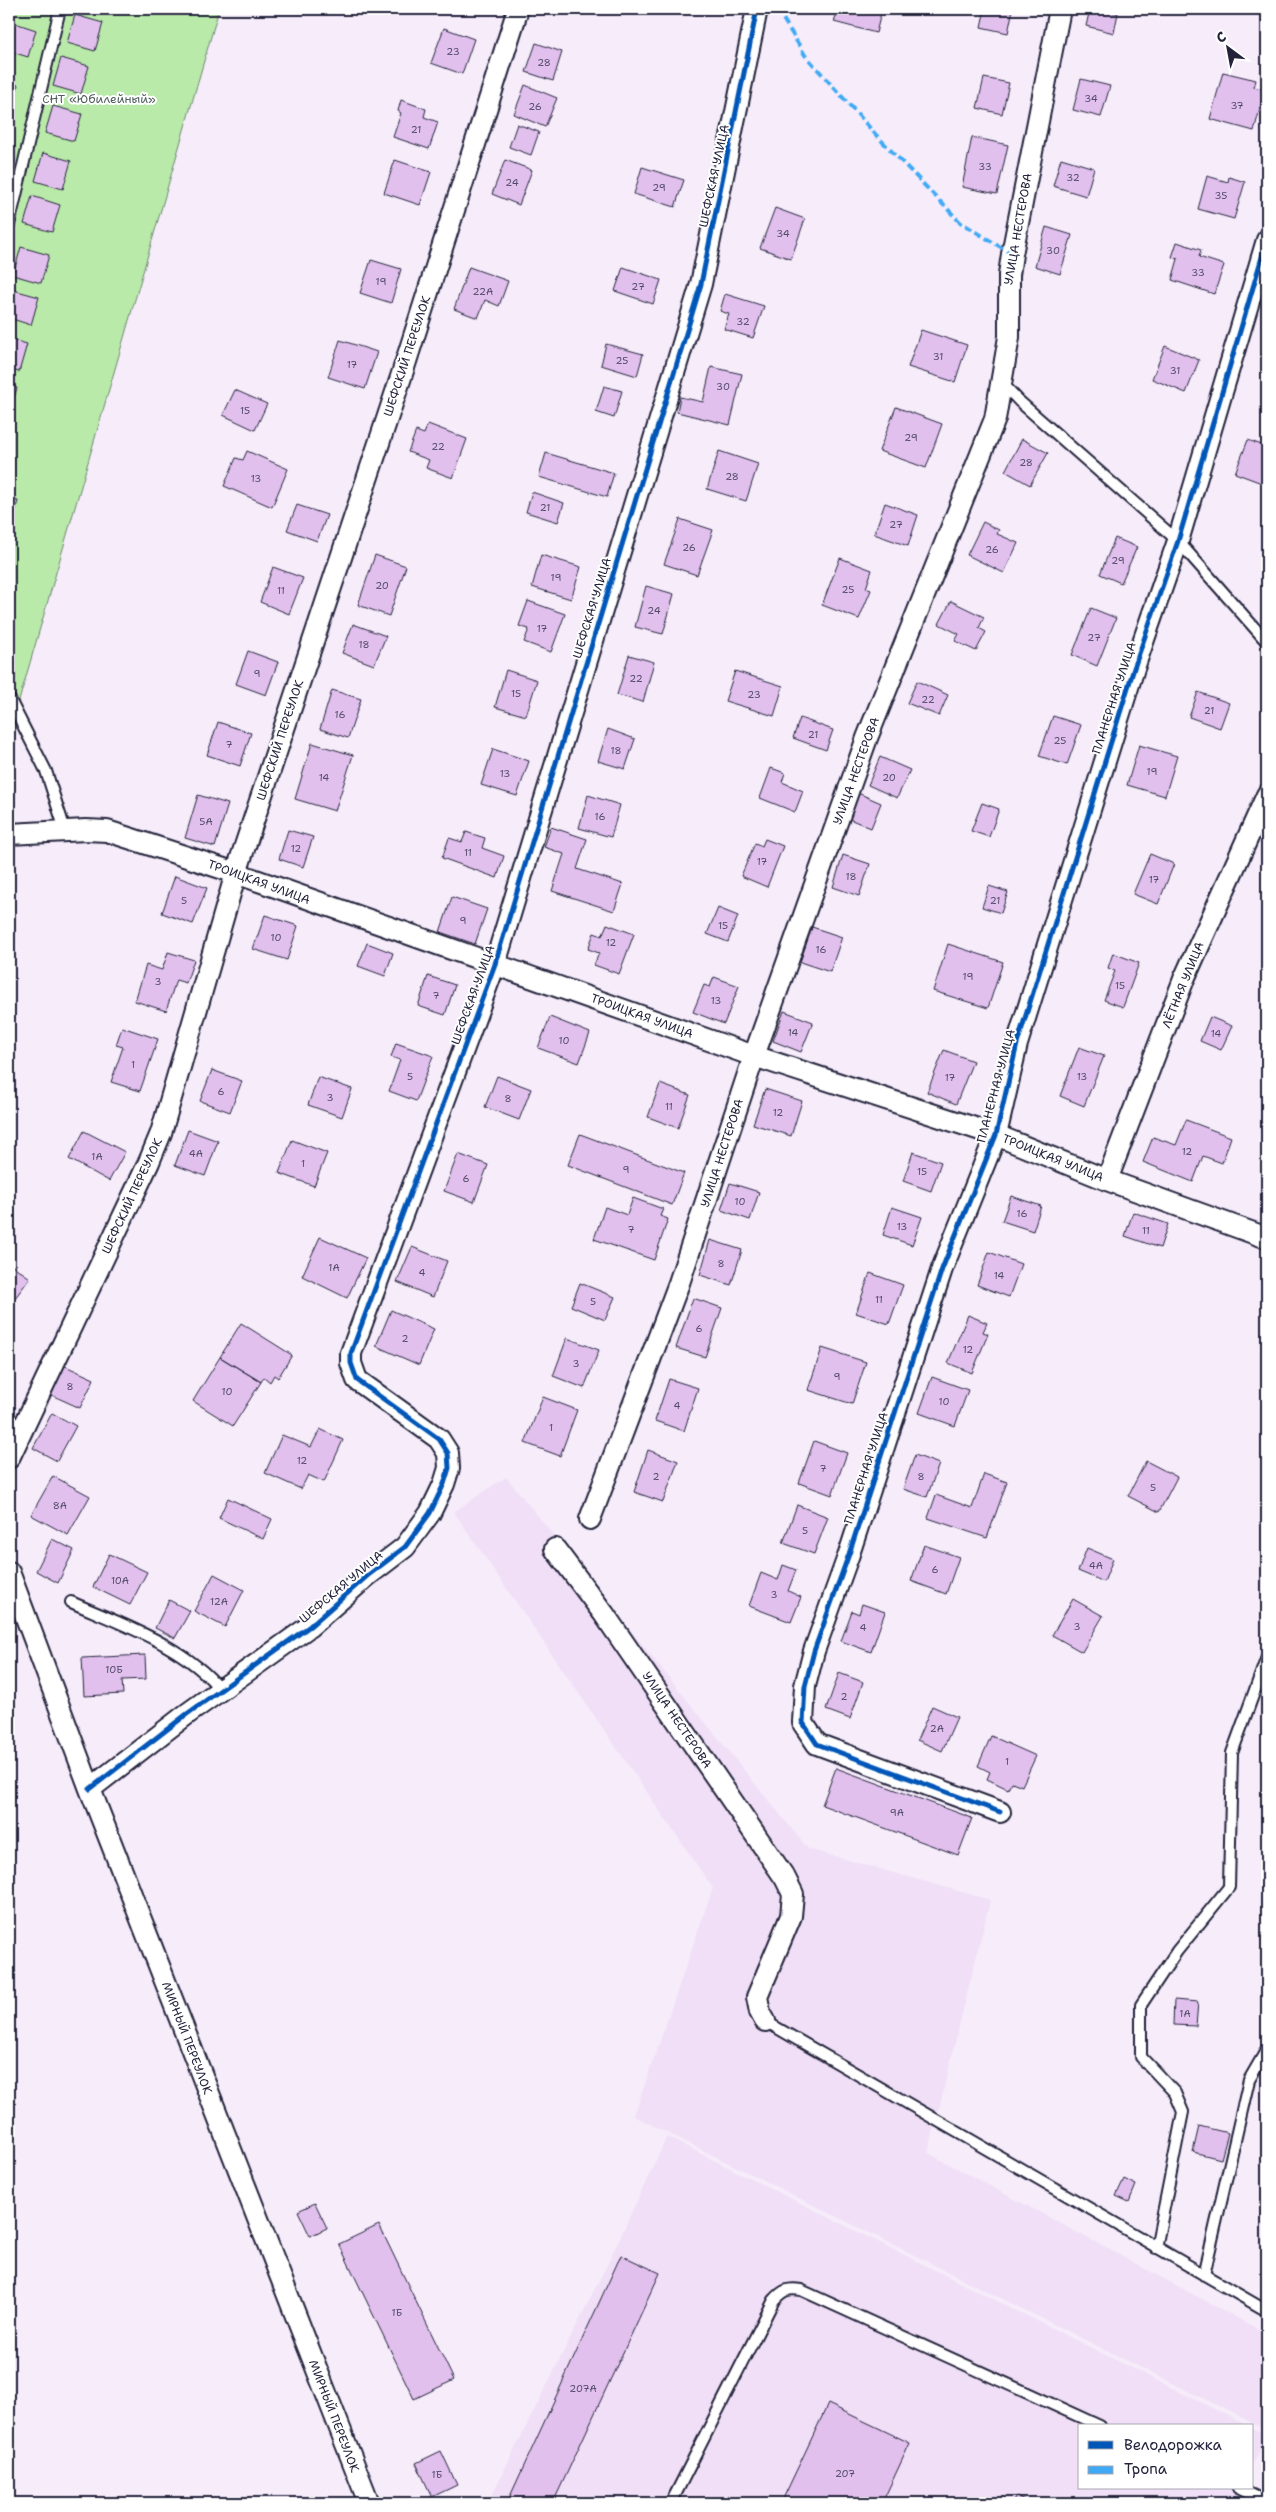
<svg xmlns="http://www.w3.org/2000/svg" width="1276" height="2512" font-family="'Shantell Sans',sans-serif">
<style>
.built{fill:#f0dff6}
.green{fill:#b9eaa9;stroke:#6e8672}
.building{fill:#e1c0ed;stroke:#22223b}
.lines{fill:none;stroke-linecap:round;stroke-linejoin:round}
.lane-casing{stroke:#22223b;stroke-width:14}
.street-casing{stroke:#22223b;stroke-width:24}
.lane{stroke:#fff;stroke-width:10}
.street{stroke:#fff;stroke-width:20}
.quiet{stroke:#3fa9f5;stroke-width:4;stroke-dasharray:8 4;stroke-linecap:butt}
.cycleway-casing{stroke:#fff;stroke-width:8}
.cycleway{stroke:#0057b8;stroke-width:5}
.labels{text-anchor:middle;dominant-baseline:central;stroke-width:4;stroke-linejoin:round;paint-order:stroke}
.number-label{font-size:10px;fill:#524a68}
.park-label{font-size:12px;fill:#4f5e5c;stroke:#fff}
.street-label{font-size:12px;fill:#22223b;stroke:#fff}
</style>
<rect width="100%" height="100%" fill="#f6ecfa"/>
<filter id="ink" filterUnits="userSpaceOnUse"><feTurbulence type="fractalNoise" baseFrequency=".02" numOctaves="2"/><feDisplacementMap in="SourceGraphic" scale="10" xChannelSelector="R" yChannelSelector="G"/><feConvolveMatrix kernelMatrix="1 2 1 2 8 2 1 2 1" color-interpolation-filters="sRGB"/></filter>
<g filter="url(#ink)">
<!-- built -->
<path class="built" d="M506,1477L808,1849L990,1900L928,2153L1267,2334V2430L634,2116L713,1888L454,1512Z
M667,2137L1248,2426H1080V2488H1240L1232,2503H488L609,2261Z
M1252,2428L1267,2435L1252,2464Z"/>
<!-- green -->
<path class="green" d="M9,9H219L12,725L9,747Z"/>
<!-- building -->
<path class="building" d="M838,9H882L876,33L834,22Z
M985,9H1013L1008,33L981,27Z
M1090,9L1118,13L1114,33L1086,26Z
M1267,9V24L1262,22Z
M75,15L103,23L95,51L67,43Z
M9,21L36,30L28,57L9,51Z
M444,28L474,39L462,74L431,63Z
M536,43L562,52L553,81L526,72Z
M61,58L89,66L81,94L53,86Z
M1223,72L1256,80L1254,87L1265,90L1254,131L1210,119Z
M984,78L1009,83L1002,114L977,108Z
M1081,79L1110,86L1101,117L1073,110Z
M9,82L18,85L10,113L9,112Z
M525,85L557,98L545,127L514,114Z
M401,100L426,109L424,117L438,122L429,149L393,137L401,113L398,111Z
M53,106L82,114L74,141L45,133Z
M517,124L539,132L531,155L509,147Z
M972,137L1008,145L997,194L962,187Z
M43,153L71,161L63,189L35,181Z
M1061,158L1094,168L1086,196L1053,186Z
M395,160L431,172L420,205L384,193Z
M505,160L532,170L519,205L492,194Z
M642,167L684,180L675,207L634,194Z
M1207,176L1228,182L1229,177L1245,182L1234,219L1198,209Z
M32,196L60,205L52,232L24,224Z
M775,208L805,219L791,259L760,248Z
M1046,227L1072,235L1060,274L1035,266Z
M1177,242L1201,250L1199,257L1224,265L1214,294L1172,280L1178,259L1172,257Z
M21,247L49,255L41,283L13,275Z
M371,260L401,269L391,303L360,293Z
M469,267L508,281L499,306L485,300L478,318L454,309Z
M623,267L661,280L653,304L615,291Z
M10,289L39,297L31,325L9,318Z
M725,294L764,306L753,338L724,329L729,314L720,311Z
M921,330L967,345L955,382L908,367Z
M9,339L27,344L19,372L9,369Z
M340,340L377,352L365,389L328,377Z
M606,344L643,354L637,376L601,365Z
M1165,346L1199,360L1186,393L1152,379Z
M711,367L742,374L730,425L677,412L680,397L703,402Z
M9,385L17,388L9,415Z
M604,386L622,391L614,418L596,412Z
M235,390L267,404L255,430L223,415Z
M896,407L942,424L926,468L879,451Z
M428,424L467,439L453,478L426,468L429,460L408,452L416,431L424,434Z
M1022,439L1048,453L1030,485L1005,471Z
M1248,440L1267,447V485L1235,473Z
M247,451L288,469L272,507L224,486L236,458L243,460Z
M719,451L758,464L746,501L707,489Z
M546,453L614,473L607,497L539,477Z
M532,492L564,503L558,522L526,512Z
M9,499L18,501L10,529L9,528Z
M885,503L918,515L908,546L874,534Z
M297,505L327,515L317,541L287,530Z
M680,519L713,530L697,575L664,564Z
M983,522L999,530L997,534L1018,543L1004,573L967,555Z
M1115,538L1137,547L1121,583L1100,574Z
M375,555L406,566L389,616L358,605Z
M541,555L581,567L571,599L532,587Z
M840,558L872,570L866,588L871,590L859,619L822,605Z
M273,567L303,578L289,614L260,602Z
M646,586L674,594L663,634L635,627Z
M528,601L565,614L551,652L524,642L529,629L519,626Z
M951,601L984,617L979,628L986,632L976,651L955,641L959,634L939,624Z
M1091,608L1116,618L1097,666L1072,655Z
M353,624L386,636L374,665L342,653Z
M248,651L278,662L266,695L236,684Z
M629,655L654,662L643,702L617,695Z
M506,670L537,680L526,716L495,707Z
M735,671L783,686L774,716L725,701Z
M917,681L948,695L939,716L907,703Z
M332,690L361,699L348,738L320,729Z
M1198,692L1229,703L1220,728L1189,717Z
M1053,716L1081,725L1067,765L1039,756Z
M800,718L833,730L826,750L793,738Z
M218,722L251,733L240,766L207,755Z
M608,729L635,739L625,769L598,761Z
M312,743L353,755L335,811L295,799Z
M1139,745L1177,756L1165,796L1127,785Z
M493,749L529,761L517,796L481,785Z
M880,757L910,770L897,798L868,785Z
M771,768L785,773L782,782L803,791L795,812L760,798Z
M853,791L881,803L871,828L842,816Z
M198,795L228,804L215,847L185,838Z
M588,795L620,805L611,837L579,828Z
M982,803L999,809L989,837L971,831Z
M551,827L587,839L577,869L623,884L614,911L552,891L564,854L544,847Z
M288,830L313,837L303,867L279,859Z
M466,832L485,838L482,848L504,856L497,878L442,858L449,838L462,842Z
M765,839L783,846L767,887L741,876L755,843L762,846Z
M1150,854L1174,864L1158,904L1133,894Z
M843,855L870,864L859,896L833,887Z
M175,876L207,888L193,924L162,913Z
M989,886L1008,892L1001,913L982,907Z
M452,897L487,909L475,944L440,932Z
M718,908L738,916L728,942L707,934Z
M265,915L298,926L287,960L253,949Z
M607,924L634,934L619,974L594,965L599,953L588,949L594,933L602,936Z
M812,927L842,937L830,972L800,962Z
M367,943L393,953L385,976L358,966Z
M948,944L1003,962L988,1008L933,991Z
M168,952L194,960L186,983L176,980L166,1011L135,1001L146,965L162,970Z
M1113,953L1139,963L1123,1007L1104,1000L1115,971L1108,968Z
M428,976L455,985L445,1015L418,1006Z
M714,977L739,986L724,1024L693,1012L704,985L710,987Z
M784,1011L813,1022L801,1052L773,1041Z
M550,1017L590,1033L579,1063L538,1048Z
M1210,1017L1232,1026L1221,1050L1200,1041Z
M122,1027L158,1039L140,1091L111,1082L123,1047L116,1045Z
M396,1043L433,1056L416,1101L389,1091L400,1060L391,1057Z
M1079,1047L1104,1056L1084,1106L1060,1096Z
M944,1050L973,1061L956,1104L927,1092Z
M212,1070L242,1081L230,1112L200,1101Z
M497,1076L531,1089L519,1120L485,1107Z
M318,1077L352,1089L342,1117L308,1105Z
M660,1084L690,1095L678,1128L648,1117Z
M765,1089L802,1101L791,1136L753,1124Z
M1186,1120L1231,1137L1222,1163L1203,1156L1193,1182L1143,1162L1153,1137L1176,1145Z
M188,1130L218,1141L205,1176L175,1165Z
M84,1131L125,1152L109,1181L69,1159Z
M580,1134L684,1173L672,1205L568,1165Z
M292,1140L327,1153L314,1186L279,1173Z
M913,1152L941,1162L931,1191L903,1181Z
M458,1154L488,1165L474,1202L444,1191Z
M730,1183L759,1192L750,1220L721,1210Z
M1011,1196L1041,1206L1033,1231L1002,1221Z
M633,1198L663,1209L660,1216L668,1219L654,1260L594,1239L605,1207L627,1215Z
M892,1207L922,1217L912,1245L883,1235Z
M1133,1212L1168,1224L1160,1248L1125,1236Z
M320,1237L366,1258L347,1298L302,1276Z
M710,1240L742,1250L731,1285L700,1275Z
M412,1247L447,1261L433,1297L397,1282Z
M989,1252L1021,1264L1009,1297L977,1285Z
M9,1263L30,1278L9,1306Z
M870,1273L903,1285L889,1324L856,1313Z
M580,1283L615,1297L605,1320L571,1306Z
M693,1298L722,1308L705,1357L676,1348Z
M391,1310L434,1329L419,1365L376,1346Z
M968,1315L987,1323L983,1332L988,1334L972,1373L948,1363Z
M241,1323L292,1355L278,1378L274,1375L270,1382L264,1377L261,1382L220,1357Z
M567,1338L599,1350L584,1388L553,1376Z
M822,1348L866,1362L852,1404L808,1390Z
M220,1357L261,1382L233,1426L193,1401Z
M61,1364L94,1379L80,1408L47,1393Z
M932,1377L968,1390L955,1426L919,1413Z
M669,1379L698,1388L684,1431L655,1421Z
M543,1397L577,1410L560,1456L525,1443Z
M52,1413L76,1426L57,1461L33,1448Z
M320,1429L343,1440L324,1482L308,1475L301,1489L265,1473L282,1435L311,1447Z
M814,1441L847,1453L832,1495L799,1483Z
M648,1450L678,1461L663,1502L634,1492Z
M915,1455L939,1464L927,1497L903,1489Z
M1146,1461L1177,1477L1159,1512L1128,1496Z
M984,1474L1007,1482L987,1538L928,1518L936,1495L972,1508Z
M53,1476L90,1496L68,1535L31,1515Z
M228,1498L272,1519L263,1539L219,1518Z
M797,1505L828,1517L814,1554L783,1543Z
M52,1539L74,1550L58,1583L36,1571Z
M924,1545L959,1557L946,1594L911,1581Z
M1087,1548L1113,1559L1104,1582L1078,1571Z
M109,1554L147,1572L130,1605L93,1587Z
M783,1565L796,1570L788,1591L801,1597L791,1622L749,1606L761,1573L778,1580Z
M214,1574L244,1590L225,1627L194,1611Z
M1073,1599L1103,1616L1082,1652L1052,1635Z
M169,1600L190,1611L175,1638L155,1628Z
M862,1604L885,1612L871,1652L841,1641L852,1611L859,1614Z
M145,1655L146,1679L122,1680L123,1694L84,1696L82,1658Z
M839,1673L863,1682L850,1719L826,1710Z
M932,1706L957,1717L942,1751L917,1740Z
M991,1736L1036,1756L1022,1786L1012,1782L1008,1789L987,1779L990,1772L978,1766Z
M836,1768L972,1818L958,1855L822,1805Z
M1174,2000L1198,2002L1196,2026L1173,2025Z
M1199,2126L1228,2133L1221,2159L1193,2152Z
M1124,2179L1136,2185L1129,2202L1116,2196Z
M315,2203L327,2228L310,2236L298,2211Z
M379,2225L454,2380L414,2399L339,2244Z
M621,2255L660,2273L553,2503H507Z
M828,2404L910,2443L882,2503H781Z
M441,2451L457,2485L432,2497L416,2463Z
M1016,2496L1031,2503H1012Z"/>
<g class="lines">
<defs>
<path id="lane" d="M9,225L60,9
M1002,383L1020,402L1178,541L1267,642
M9,698L46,771L65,830
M71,1602C123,1625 184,1645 221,1690
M765,2021L1267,2311
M1156,2248L1183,2112L1175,2093L1141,2057V2005L1177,1951L1229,1887L1232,1753L1267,1657
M1204,2275L1249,2080L1267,2049
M1238,2488L1267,2502
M671,2503L774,2300C783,2290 788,2288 801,2290L1100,2426"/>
<path id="street" d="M9,834L86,830L107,831L132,839L236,873L754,1056L996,1135L1107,1180L1267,1238
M1107,1180L1184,979L1267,795
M9,1458L149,1162L161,1133L236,873L401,377L518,9
M590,1519L679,1283L754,1056L867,738L995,419L1009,337V275L1012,254L1060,9
M555,1549L604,1614L785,1878L793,1894L791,1916L757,1997L760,2012L765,2021
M9,1572L90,1789L369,2503
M90,1789L187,1714L310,1626L367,1576L405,1547L430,1513L444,1484L449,1468L448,1453L439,1439L357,1380L351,1363V1353L495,964L701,284L757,9
M1000,1812L817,1744L803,1723L805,1686L814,1651L849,1554L942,1269L996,1135L1017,1044L1134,668L1178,541L1267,240"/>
</defs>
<!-- lane casing -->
<use href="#lane" class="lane-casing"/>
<!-- street casing -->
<use href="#street" class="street-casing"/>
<!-- lane -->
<use href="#lane" class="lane"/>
<!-- street -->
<use href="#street" class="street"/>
<!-- quiet -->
<path class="quiet" d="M777,9L805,55L877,136L960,222L1012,254"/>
<defs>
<path id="cycleway" d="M90,1789L187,1714L310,1626L367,1576L405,1547L430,1513L444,1484L449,1468L448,1453L439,1439L357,1380L351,1363V1353L495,964L701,284L757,9
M1000,1812L817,1744L803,1723L805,1686L814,1651L849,1554L942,1269L996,1135L1017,1044L1134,668L1178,541L1267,240"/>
</defs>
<!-- cycleway casing -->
<use href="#cycleway" class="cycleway-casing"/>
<!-- cycleway -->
<use href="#cycleway" class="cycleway"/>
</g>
</g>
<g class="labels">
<!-- number labels -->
<g class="number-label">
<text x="453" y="51">23</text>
<text x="544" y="62">28</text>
<text x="1091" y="98">34</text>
<text x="1237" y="105">37</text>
<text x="535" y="106">26</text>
<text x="416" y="129">21</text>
<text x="985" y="166">33</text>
<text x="1073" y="177">32</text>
<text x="512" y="182">24</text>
<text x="659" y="187">29</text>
<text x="1221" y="195">35</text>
<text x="783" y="233">34</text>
<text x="1053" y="250">30</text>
<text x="1198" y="272">33</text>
<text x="381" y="281">19</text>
<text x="638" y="286">27</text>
<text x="483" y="291">22А</text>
<text x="743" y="321">32</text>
<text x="938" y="356">31</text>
<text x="622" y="360">25</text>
<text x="352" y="364">17</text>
<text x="1175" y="370">31</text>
<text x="723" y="386">30</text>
<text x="245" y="410">15</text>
<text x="911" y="437">29</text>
<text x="438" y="446">22</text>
<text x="1026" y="462">28</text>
<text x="732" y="476">28</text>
<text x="256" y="478">13</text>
<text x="545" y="507">21</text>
<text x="896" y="524">27</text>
<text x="689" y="547">26</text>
<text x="992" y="549">26</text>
<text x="1118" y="560">29</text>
<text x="556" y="577">19</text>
<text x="382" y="585">20</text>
<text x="848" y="589">25</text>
<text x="281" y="590">11</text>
<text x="654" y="610">24</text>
<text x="542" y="628">17</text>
<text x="1094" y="637">27</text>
<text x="364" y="644">18</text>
<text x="257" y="673">9</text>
<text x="636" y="678">22</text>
<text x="516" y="693">15</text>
<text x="754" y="694">23</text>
<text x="928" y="699">22</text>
<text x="1209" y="710">21</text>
<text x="340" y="714">16</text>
<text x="813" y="734">21</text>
<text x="1060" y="740">25</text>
<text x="229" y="744">7</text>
<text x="616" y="750">18</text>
<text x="1152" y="771">19</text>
<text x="505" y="773">13</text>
<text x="324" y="777">14</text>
<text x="889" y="777">20</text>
<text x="600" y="816">16</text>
<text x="206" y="821">5А</text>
<text x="296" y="848">12</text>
<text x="468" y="852">11</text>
<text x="762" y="861">17</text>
<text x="851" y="876">18</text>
<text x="1154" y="879">17</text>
<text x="184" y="900">5</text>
<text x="995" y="900">21</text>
<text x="463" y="920">9</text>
<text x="723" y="925">15</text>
<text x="276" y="937">10</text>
<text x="611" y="942">12</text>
<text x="821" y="949">16</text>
<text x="968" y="976">19</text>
<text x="158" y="981">3</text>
<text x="1120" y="985">15</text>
<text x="436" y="995">7</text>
<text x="716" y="1000">13</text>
<text x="793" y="1032">14</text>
<text x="1216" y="1033">14</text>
<text x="564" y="1040">10</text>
<text x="133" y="1064">1</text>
<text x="410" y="1076">5</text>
<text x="1082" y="1076">13</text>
<text x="950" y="1077">17</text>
<text x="221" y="1091">6</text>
<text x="330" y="1097">3</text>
<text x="508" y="1098">8</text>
<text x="669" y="1106">11</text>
<text x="778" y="1112">12</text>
<text x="1187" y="1151">12</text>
<text x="196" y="1153">4А</text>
<text x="97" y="1156">1А</text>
<text x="303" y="1163">1</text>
<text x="626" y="1169">9</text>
<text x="922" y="1171">15</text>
<text x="466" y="1178">6</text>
<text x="740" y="1201">10</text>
<text x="1022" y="1213">16</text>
<text x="902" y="1226">13</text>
<text x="631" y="1229">7</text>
<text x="1146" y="1230">11</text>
<text x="721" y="1263">8</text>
<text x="334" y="1267">1А</text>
<text x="422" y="1272">4</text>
<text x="999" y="1275">14</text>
<text x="879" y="1299">11</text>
<text x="593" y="1301">5</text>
<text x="699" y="1328">6</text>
<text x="405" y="1338">2</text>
<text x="968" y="1349">12</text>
<text x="576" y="1363">3</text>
<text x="837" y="1376">9</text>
<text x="70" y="1386">8</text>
<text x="227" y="1391">10</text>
<text x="944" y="1401">10</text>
<text x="677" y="1405">4</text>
<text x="551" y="1427">1</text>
<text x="302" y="1460">12</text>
<text x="823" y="1468">7</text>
<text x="656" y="1476">2</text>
<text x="921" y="1476">8</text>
<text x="1153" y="1487">5</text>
<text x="60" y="1505">8А</text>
<text x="805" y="1530">5</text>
<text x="1096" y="1565">4А</text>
<text x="935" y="1569">6</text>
<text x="120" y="1580">10А</text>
<text x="774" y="1594">3</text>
<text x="219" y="1601">12А</text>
<text x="1077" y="1626">3</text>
<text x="863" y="1627">4</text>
<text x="114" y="1669">10Б</text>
<text x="844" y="1696">2</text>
<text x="937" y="1728">2А</text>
<text x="1007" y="1761">1</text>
<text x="897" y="1812">9А</text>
<text x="1185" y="2013">1А</text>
<text x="397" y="2312">1Б</text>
<text x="583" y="2388">207А</text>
<text x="845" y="2473">207</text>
<text x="437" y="2474">1Б</text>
</g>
<!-- park labels -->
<g class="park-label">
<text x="99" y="99">СНТ «Юбилейный»</text>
</g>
<!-- street labels -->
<g class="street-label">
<text transform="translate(714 176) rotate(-78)">ШЕФСКАЯ УЛИЦА</text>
<text transform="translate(1018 229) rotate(-80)">УЛИЦА НЕСТЕРОВА</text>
<text transform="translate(407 356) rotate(-72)">ШЕФСКИЙ ПЕРЕУЛОК</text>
<text transform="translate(592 608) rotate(-73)">ШЕФСКАЯ УЛИЦА</text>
<text transform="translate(1114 698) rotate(-72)">ПЛАНЕРНАЯ УЛИЦА</text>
<text transform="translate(280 740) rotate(-72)">ШЕФСКИЙ ПЕРЕУЛОК</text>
<text transform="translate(856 771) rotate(-70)">УЛИЦА НЕСТЕРОВА</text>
<text transform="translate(259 882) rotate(20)">ТРОИЦКАЯ УЛИЦА</text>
<text transform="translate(1183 985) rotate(-68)">ЛЁТНАЯ УЛИЦА</text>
<text transform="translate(473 995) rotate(-70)">ШЕФСКАЯ УЛИЦА</text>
<text transform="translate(642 1016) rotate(20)">ТРОИЦКАЯ УЛИЦА</text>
<text transform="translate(996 1086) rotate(-75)">ПЛАНЕРНАЯ УЛИЦА</text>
<text transform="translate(722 1153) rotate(-72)">УЛИЦА НЕСТЕРОВА</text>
<text transform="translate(1053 1158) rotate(22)">ТРОИЦКАЯ УЛИЦА</text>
<text transform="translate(132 1196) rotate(-65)">ШЕФСКИЙ ПЕРЕУЛОК</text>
<text transform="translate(866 1468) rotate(-72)">ПЛАНЕРНАЯ УЛИЦА</text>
<text transform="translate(341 1587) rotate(-40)">ШЕФСКАЯ УЛИЦА</text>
<text transform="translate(677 1720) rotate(56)">УЛИЦА НЕСТЕРОВА</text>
<text transform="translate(187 2038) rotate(69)">МИРНЫЙ ПЕРЕУЛОК</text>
<text transform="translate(334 2416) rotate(69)">МИРНЫЙ ПЕРЕУЛОК</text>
</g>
</g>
<!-- margin -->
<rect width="1276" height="2512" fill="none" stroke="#fff" stroke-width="30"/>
<rect x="15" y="15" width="1246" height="2482" fill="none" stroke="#22223b" stroke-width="2" filter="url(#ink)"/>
<!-- legend -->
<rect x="1078" y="2424" width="175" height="65" fill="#ffffff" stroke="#a7a7b1"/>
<rect x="1088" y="2441" width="25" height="8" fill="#0057b8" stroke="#a7a7b1"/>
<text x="1124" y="2450" font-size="15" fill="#22223b">Велодорожка</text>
<rect x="1088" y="2466" width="25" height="8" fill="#3fa9f5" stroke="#a7a7b1"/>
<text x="1124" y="2474" font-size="15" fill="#22223b">Тропа</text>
<!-- north arrow -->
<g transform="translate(1228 48) rotate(328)" stroke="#ffffff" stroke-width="4" paint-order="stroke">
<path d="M0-4L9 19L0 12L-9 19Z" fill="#22223b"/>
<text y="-8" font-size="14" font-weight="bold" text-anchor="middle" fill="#22223b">С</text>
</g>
</svg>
